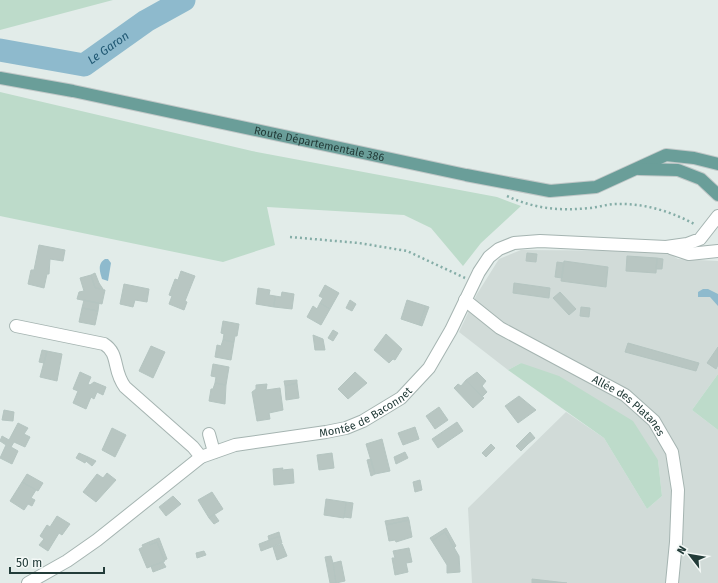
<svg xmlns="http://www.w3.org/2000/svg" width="718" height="583" font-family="'Fira Sans',sans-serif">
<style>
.built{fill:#d1dbd8}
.green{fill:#bddbca}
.water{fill:#8ebacd}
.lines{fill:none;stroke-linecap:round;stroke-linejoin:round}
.river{stroke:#8ebacd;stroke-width:23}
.building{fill:#b8c6c2;stroke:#b5c5c1}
.minor-casing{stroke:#a5b4b1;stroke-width:14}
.tertiary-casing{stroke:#a5b4b1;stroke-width:14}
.primary-casing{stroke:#c1c8c8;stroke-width:14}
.path{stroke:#85ada7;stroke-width:2.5;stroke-dasharray:2 3;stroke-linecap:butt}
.minor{stroke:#fff;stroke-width:12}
.tertiary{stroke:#fff;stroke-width:12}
.primary{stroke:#6a9e99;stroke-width:12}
.labels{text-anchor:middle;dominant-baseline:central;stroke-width:3;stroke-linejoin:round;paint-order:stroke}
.street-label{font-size:11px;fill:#233c39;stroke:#f3f8f6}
.water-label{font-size:12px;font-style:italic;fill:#215974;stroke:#f3f8f6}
</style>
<rect width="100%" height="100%" fill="#e2ece9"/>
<!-- built -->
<path class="built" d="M521,250L665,251L678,259L718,261V374L692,410L718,430V583H472L468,508L566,412L604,438L647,509L662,496L658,460L521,363L508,370L459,332L477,294L499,259Z"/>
<!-- green -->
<path class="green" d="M0,0H113L0,30Z
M0,92L252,151L497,197L521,206L481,243L463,266L431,228L404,215L267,207L275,245L223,262L0,216Z
M521,363L559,376L633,421L658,460L662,496L647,509L604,438L508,370Z
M718,374V430L692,410Z"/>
<!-- water -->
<path class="water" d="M105,259H108L111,263L108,281L102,279C100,272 97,264 105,259Z
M703,289H708L718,294V306L710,297H698V292Z"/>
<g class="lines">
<!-- river -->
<path class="river" id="s1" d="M0,50L84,65L146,21L184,0"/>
</g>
<!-- building -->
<path class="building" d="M39,245L65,250L63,261L50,259L49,274H47L44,288L28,284L31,270H34Z
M527,253L537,254L536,262L526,261Z
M627,256L657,258L656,273L626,271Z
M657,258L663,259L662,269H656Z
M564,261L608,267L606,287L561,281Z
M557,262L564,263L562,278L555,277Z
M181,271L195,276L185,301L187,302L184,310L169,304L172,296L169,295L175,279L178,280Z
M95,273L99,283L103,289L95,288L91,275Z
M91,275L95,288L105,290L102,304L77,299L79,292L84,291L80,278Z
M514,283L550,288L549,298L513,293Z
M124,284L149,289L147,302L135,300L133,307L120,304Z
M325,285L339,293L330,309L320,303L323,298L319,296Z
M258,288L270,290L269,295L275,296L274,307L256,304Z
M282,292L294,294L292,309L274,307L275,296L281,297Z
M560,292L576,309L569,315L553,298Z
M84,300L99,303L98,311L82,308Z
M350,300L356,304L352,311L346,308Z
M407,300L426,306L419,325L401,319Z
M320,303L330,309L321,325L307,317L313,306L317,309Z
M426,306L429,307L422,326L419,325Z
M581,307L590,308L589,317L580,316Z
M82,308L98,311L95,325L79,322Z
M223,321L239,324L237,336H235L234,342L223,340L224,334L221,333Z
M333,330L338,333L333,341L328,338Z
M386,334L402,349L395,360L393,359L389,363L374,350Z
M313,335L323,339L325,350H315Z
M223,340L234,342L231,360L215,357L217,345L221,346Z
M628,343L699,363L696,371L625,352Z
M151,346L165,352L153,378L139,371Z
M718,347V365L716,369L707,363Z
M42,350L47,351L44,363L39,362Z
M47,351L62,354L57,381L40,377Z
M213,364L229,367L226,385L215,383L216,377L211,376Z
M80,372L91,377L88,384L90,385L94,382L106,387L103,395L97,392L94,399L91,397L86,409L73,403L78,391L73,389Z
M355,372L367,383L348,399L338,389Z
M477,372L486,381L482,386L487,392L482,397L466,380Z
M297,380V383L285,386L284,381Z
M466,380L484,398L473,408L454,388L458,384L461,386Z
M215,383L226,385L225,404L209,401L211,389H213Z
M297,383L299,398L286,400L285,386Z
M267,384L266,390L280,388L283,410L269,413L270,419L257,421L252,392L256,389V385Z
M519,396L536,410L518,423L505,406Z
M439,407L448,420L435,429L426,416Z
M4,410L14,412L13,421L2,420Z
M457,422L463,431L438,448L432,439Z
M18,423L28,428L24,434L30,437L25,447L14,442L11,447L18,451L12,464L0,458L6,445L0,441L2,436L9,440Z
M415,427L419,439L403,445L398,433Z
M112,428L126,435L115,457L102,450Z
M530,432L535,438L528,444L523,439Z
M382,439L390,471L375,474L366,444Z
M523,439L528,444L521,451L516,446Z
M491,444L495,448L486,457L482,453Z
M405,452L408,458L396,464L394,457Z
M79,453L88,457L85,463L76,458Z
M332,453L334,468L319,470L317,455Z
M88,457L96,461L92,466L86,461Z
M371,459L375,474L371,476L367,460Z
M283,468L282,470L293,469L294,483L274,485L273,469Z
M107,473L116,480L96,502L83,492L97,474L103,478Z
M27,474L43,483L38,491L22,482Z
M420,480L422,490L415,492L413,482Z
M22,482L36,490L31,498L35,500L32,506L28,504L24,510L10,501Z
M212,492L223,509L209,518L198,500Z
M173,496L181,504L166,516L159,507Z
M326,499L346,502L344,518L324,515Z
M346,502L353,503L351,518L344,517Z
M214,514L219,521L214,524L209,518Z
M57,516L70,524L62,535L59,533L48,551L39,545L44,539L40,536L47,525L50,527Z
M408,517L409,520L386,525L385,521Z
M409,520L412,537L396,542L395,540L389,541L386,525Z
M446,528L456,546L454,548L445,532L432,541L430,538Z
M279,532L280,536L269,540L268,536Z
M445,532L459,556L460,572L447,573V565L432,541Z
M280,536L282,543L261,551L259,544Z
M159,538L167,559L164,560L157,542L150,545L149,542Z
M149,542L150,545L157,542L165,561L147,568L139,549L143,547L142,545Z
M282,544L287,556L277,560L273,547Z
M409,548L412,562L406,563L408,572L395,575L392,558H395L393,551Z
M204,551L206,555L197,558L196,553Z
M331,556L333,563L336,583H330L325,557Z
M341,561L345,581L336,583L333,563Z
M163,562L166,567L153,572L151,566Z
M532,579L567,583H532Z"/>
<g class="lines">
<defs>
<g id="minor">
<path id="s2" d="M465,300L500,328L625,395L654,421L672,452L678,490L676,542L672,583"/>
<path d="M16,326L104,344C120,354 112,370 125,387L193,447L201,457"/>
<path d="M209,434L214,452"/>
</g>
<g id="tertiary">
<path d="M671,248L689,254L718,251"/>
<path id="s3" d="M28,583L67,561L97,540L201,457L235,445L326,432L346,428L363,421L401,398L429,368L451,330L479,272L489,257L499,249L514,243L540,241L666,247L687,244L700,239L718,216"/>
</g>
<g id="primary">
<path id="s4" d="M0,78L73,91L466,175L550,191L596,187L666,155L694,158L718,164"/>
<path d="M639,169L678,170L701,179L718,195"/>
</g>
</defs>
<!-- minor casing -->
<use href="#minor" class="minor-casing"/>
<!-- tertiary casing -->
<use href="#tertiary" class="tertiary-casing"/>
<!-- primary casing -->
<use href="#primary" class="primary-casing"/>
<!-- path -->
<path class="path" d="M507,196C535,209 560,211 590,208C599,207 608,204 617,204C644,203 673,212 696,225
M290,237L359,243L407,251L465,278"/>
<!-- minor -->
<use href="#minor" class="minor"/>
<!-- tertiary -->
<use href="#tertiary" class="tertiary"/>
<!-- primary -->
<use href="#primary" class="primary"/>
</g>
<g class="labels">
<!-- street labels -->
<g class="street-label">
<text stroke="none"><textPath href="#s4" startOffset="326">Route Départementale 386</textPath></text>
<text stroke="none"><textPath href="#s2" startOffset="196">Allée des Platanes</textPath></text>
<text stroke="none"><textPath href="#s3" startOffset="387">Montée de Baconnet</textPath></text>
</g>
<!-- water labels -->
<g class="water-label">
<text stroke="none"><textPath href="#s1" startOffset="115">Le Garon</textPath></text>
</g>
</g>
<!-- north arrow -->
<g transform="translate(690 555) rotate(301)" stroke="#f3f8f6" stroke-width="3" paint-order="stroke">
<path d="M0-3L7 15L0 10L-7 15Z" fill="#233c39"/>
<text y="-6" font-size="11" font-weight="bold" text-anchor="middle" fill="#233c39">N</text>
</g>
<!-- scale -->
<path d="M10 567v6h94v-6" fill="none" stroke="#233c39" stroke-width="2"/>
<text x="16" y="567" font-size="12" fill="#233c39" stroke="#f3f8f6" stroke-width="3" paint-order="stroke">50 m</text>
</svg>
